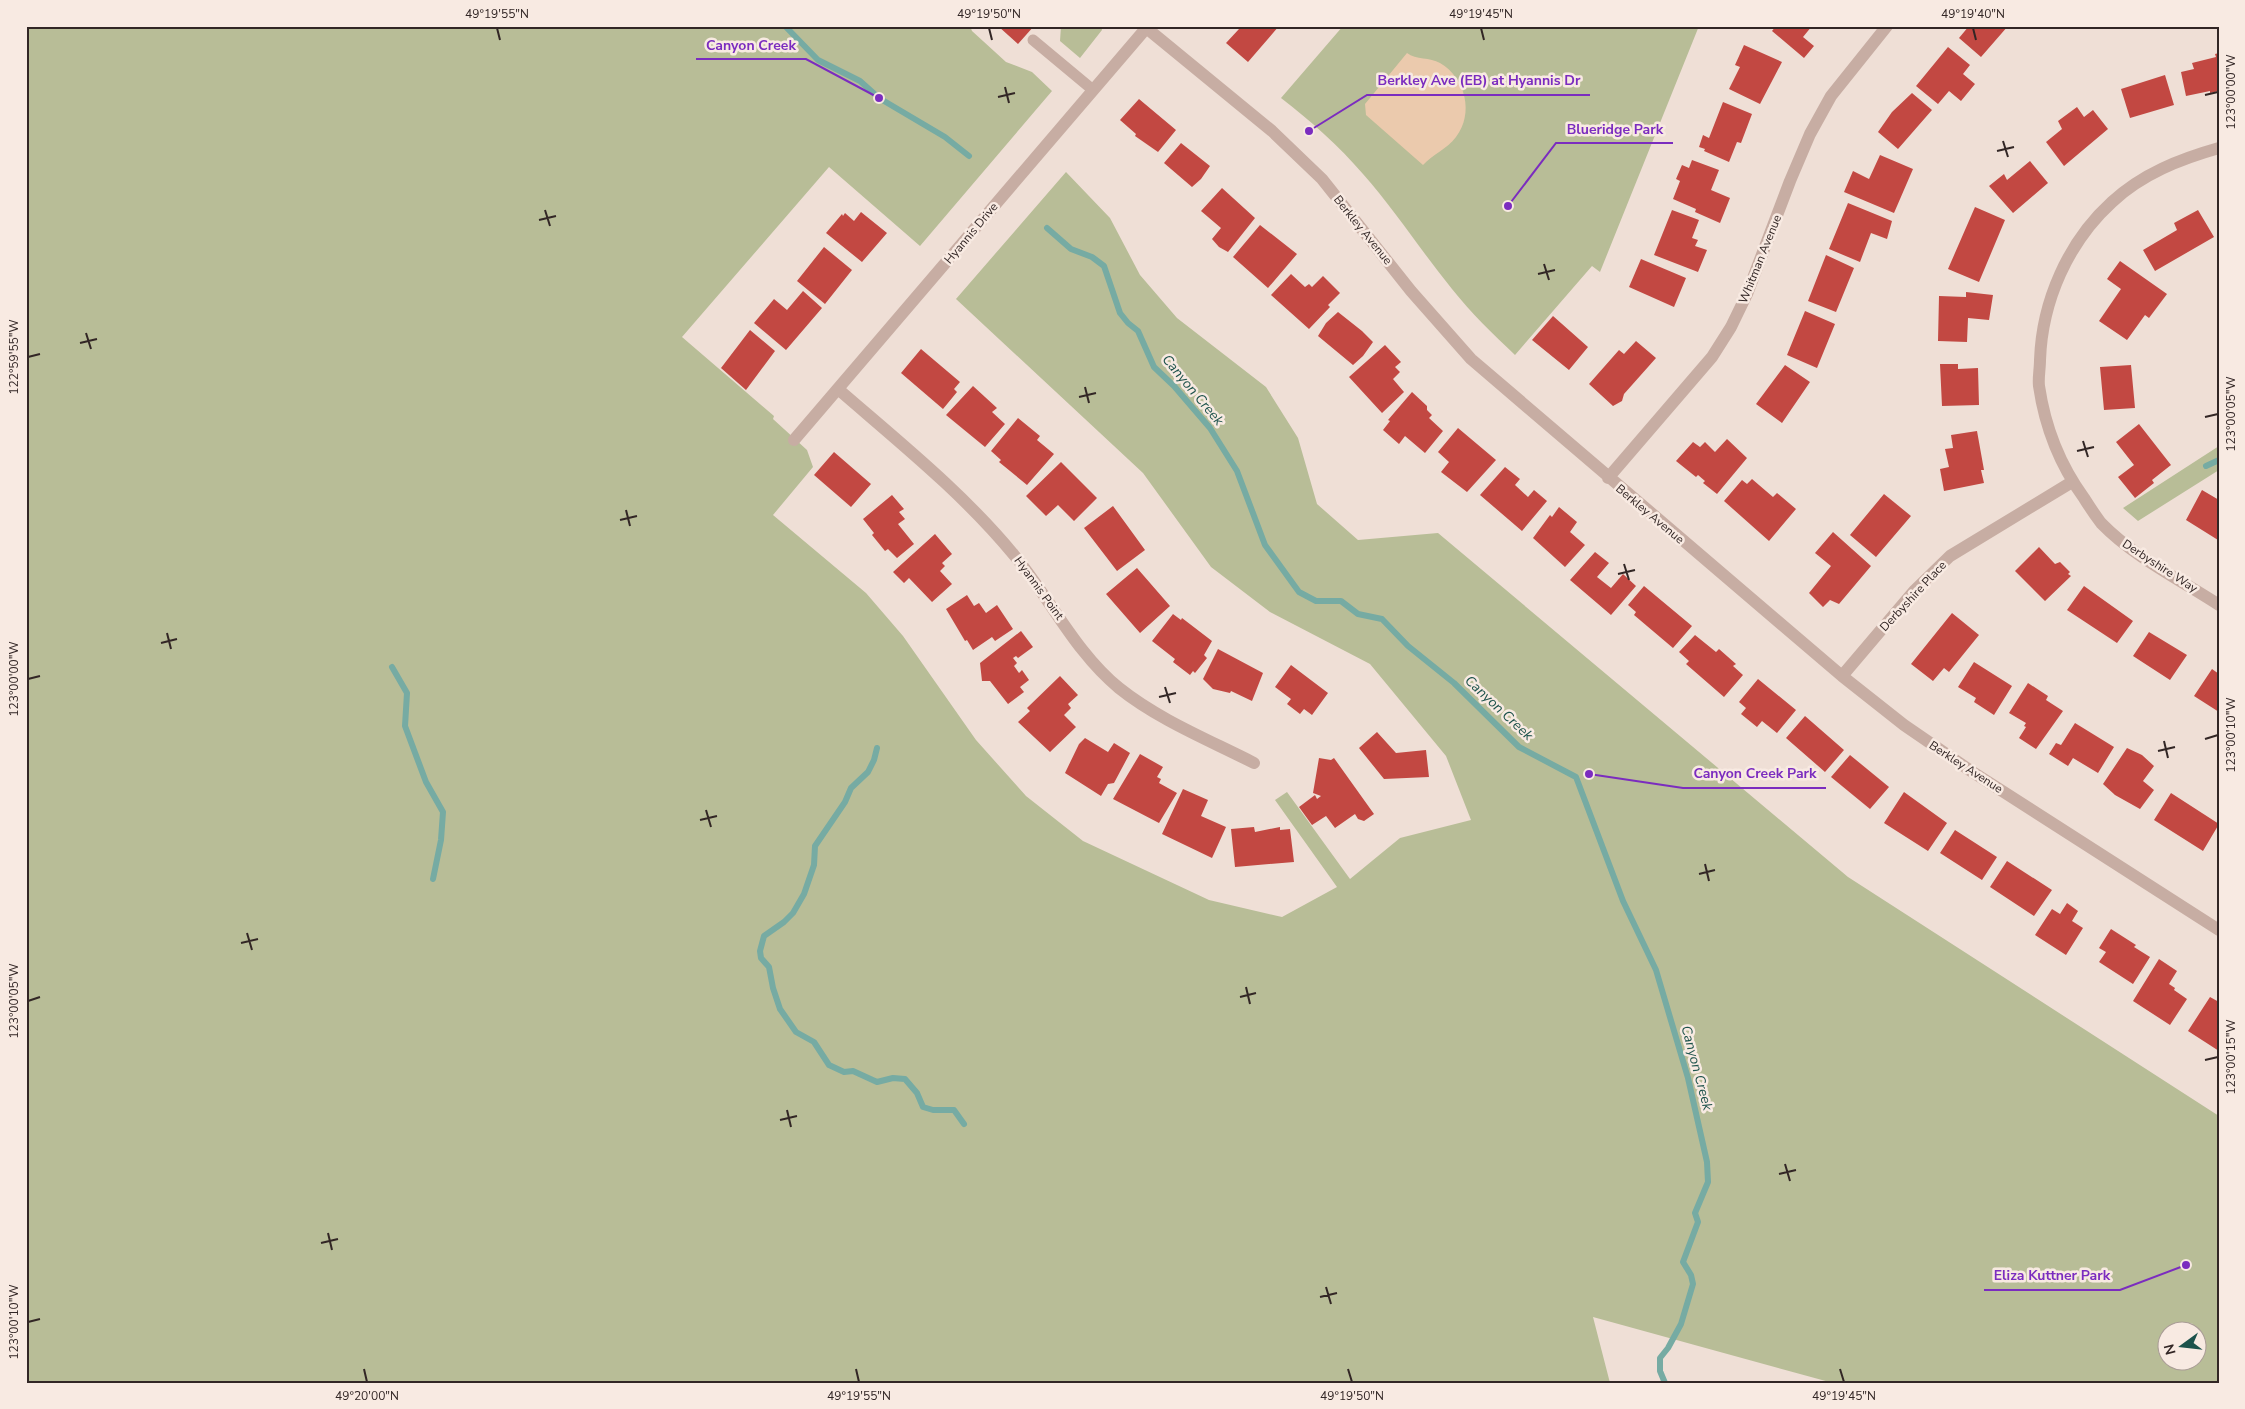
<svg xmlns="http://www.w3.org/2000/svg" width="2245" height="1409" font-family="'Nunito Sans',sans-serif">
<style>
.green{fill:#b8bd97;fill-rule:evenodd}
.sand{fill:#ebcaad}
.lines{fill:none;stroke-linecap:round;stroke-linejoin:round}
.stream{stroke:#76aba3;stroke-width:6}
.building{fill:#c24842}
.lane{stroke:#c7ada3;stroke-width:11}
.street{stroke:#c7ada3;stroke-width:12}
.ticks{fill:none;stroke:#322625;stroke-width:2}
.labels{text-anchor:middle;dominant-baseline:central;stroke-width:5;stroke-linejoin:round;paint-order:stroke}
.street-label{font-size:12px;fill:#322625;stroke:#f8eae2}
.water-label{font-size:14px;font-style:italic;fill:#1c524b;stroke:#f8eae2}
.leader{fill:none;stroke:#7b2cbf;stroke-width:2}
.callout-dot{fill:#7b2cbf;stroke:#f8eae2;stroke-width:2}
.callout-label{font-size:14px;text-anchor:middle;font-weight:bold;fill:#7b2cbf;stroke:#f8eae2;stroke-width:5;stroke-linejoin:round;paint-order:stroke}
.neatline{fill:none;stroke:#322625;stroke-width:2}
.ticks-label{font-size:12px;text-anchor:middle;fill:#322625}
</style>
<rect width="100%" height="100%" fill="#efdfd6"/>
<!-- green -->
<path class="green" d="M26,26H970L972,31L1006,62L1032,72L1052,91L920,246L829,167L682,337L774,416L773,419L807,450L813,467L773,515L866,593L903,636L976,740L1026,796L1083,841L1209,900L1282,917L1337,887L1275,800L1287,792L1350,879L1400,838L1471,820L1446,756L1370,664L1270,612L1211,567L1143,473L956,299L1066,172L1110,218L1140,275L1177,318L1266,387L1298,438L1317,504L1358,540L1438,533L1848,877L2219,1116V1383H1833L1593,1317L1610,1383H26ZM2168,1332H2198V1362H2168Z
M1061,26H1101L1102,30L1080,58L1060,41Z
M1343,26H1699L1600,272L1592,266L1515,355C1493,334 1471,313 1452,289C1421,251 1395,210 1363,174C1339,146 1311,121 1281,98Z
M2219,446V470L2138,521L2123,508Z"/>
<!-- sand -->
<path class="sand" d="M1407,53C1416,60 1430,57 1440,63C1466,78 1474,114 1456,137C1447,149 1433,154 1423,165L1366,115L1365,104Z"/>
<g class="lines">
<!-- stream -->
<path class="stream" d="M785,26L818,60L860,81L879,98L945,137L969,156
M1047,228L1071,249L1092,257L1104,266L1120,313L1128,323L1138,331L1154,367L1174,386L1210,428L1237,471L1265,545L1299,592L1316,601H1341L1358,614L1382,619L1408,646L1454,683L1519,747L1576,777L1623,901L1656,970L1688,1078L1707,1162L1708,1182L1695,1213L1698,1222L1683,1262L1691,1275L1693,1284L1681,1324L1668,1348L1660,1358V1371L1665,1383
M2206,466L2219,460
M392,667L407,693L405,726L426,782L443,812L441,840L433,879
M877,748L874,760L868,772L851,788L845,802L815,846L814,865L804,894L793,913L784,922L764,936L760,951L761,958L769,967L773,988L780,1009L796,1032L814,1042L829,1065L844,1072L853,1071L877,1082L893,1078L905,1079L917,1093L923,1107L933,1110H954L964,1124"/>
</g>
<!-- building -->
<path class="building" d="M998,26H1034L1018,44Z
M1236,26H1279L1248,62L1226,43L1239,29Z
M1776,26H1812L1803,37L1814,46L1804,58L1772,31Z
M1969,26H2008L1981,57L1959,38Z
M1744,45L1782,62L1760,104L1729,89L1740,67L1735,65Z
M1948,47L1970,65L1963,74L1975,84L1961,101L1949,91L1938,104L1916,86Z
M2219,53V91L2210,93V91L2186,96L2181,72L2194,69L2192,63L2216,57L2215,54Z
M2165,75L2174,105L2130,118L2121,89Z
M1912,93L1932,110L1898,149L1878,132L1892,112Z
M1139,99L1176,130L1158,152L1135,136L1136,134L1120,120Z
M1723,102L1752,114L1741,143L1737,142L1729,162L1704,151L1705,149L1699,147L1703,135L1709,138Z
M2077,107L2084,117L2093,110L2108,129L2064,166L2046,142L2062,129L2058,121Z
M1181,143L1210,166L1201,179L1192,187L1164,163Z
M1880,155L1913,169L1894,213L1844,192L1853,171L1869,179Z
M1692,160L1719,170L1711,190L1730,198L1720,223L1695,212L1696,209L1673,199L1680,181L1676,179L1682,165L1689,168Z
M2030,161L2048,183L2013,213L1989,186L2004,174L2007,180Z
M1222,188L1255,218L1228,252L1219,247L1212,239L1221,228L1201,211Z
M1848,203L1892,221L1887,239L1871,233L1860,262L1829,249Z
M1975,207L2005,220L1979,282L1948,269Z
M1672,210L1699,220L1692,238L1698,240L1695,246L1707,250L1698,272L1654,255Z
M2198,210L2214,237L2155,271L2143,250L2177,230L2174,223Z
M861,212L887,233L862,262L826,233L842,214L843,216L845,213L854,221Z
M1260,225L1297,254L1268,288L1233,257Z
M824,247L852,270L825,304L797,281Z
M1826,255L1854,268L1836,312L1808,301Z
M1641,259L1686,278L1674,307L1629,287Z
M2120,261L2167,294L2149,318L2145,315L2127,340L2099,321L2121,289L2107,279Z
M1291,274L1305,287L1309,284L1312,287L1323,276L1340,293L1328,305L1330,307L1309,329L1271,295Z
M803,291L822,308L786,350L754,323L774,299L787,310Z
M1966,292L1993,295L1989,320L1968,318L1967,342L1938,341L1939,296L1966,297Z
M1805,311L1835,324L1817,368L1787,355Z
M1338,312L1362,331L1373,342L1363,356L1353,365L1318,336L1326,323Z
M1553,316L1588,347L1569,370L1532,340Z
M750,330L775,351L746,390L721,368Z
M1636,341L1656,358L1624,394L1622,401L1613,406L1589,384L1619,350L1624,354Z
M1385,345L1401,362L1395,367L1400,372L1393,379L1404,392L1382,413L1349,377Z
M921,349L960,382L954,389L957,392L943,409L901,373Z
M1940,364H1958V369L1978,368L1979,405L1942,406Z
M1785,365L1810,382L1782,423L1756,404Z
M2131,365L2135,408L2104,410L2100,367Z
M973,386L997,408L992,412L1005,424L985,447L946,415Z
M1412,392L1427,406V410L1432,415L1429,418L1443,431L1425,453L1405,436L1399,444L1383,430L1390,421L1388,420Z
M1018,418L1040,436L1037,440L1054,454L1027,485L999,462L1001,460L991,451Z
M2139,424L2171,465L2152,480L2154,483L2135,498L2118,477L2134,465L2116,442Z
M1458,428L1496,460L1467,492L1441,472L1449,462L1438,452Z
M1977,431L1984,470H1981L1984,483L1944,491L1940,469L1949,467L1945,449L1953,448L1951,435Z
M1727,439L1747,458L1717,494L1703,483L1705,481L1698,475L1696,477L1676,461L1693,442L1700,447L1705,442L1715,452Z
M834,452L871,484L851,507L814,475Z
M1061,462L1097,498L1074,521L1058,505L1046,516L1026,496Z
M1505,467L1520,479L1515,485L1528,497L1534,490L1547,501L1522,531L1480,495Z
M1752,479L1773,497L1777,493L1796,509L1769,541L1724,501L1742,480L1747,484Z
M2202,490L2219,500L2218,540L2186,520Z
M1884,494L1911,516L1876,557L1850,535Z
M892,495L904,509L899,512L905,519L898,524L914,544L897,558L888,549L885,551L872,535L874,533L863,519Z
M1113,506L1145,550L1117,571L1084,528Z
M1559,507L1577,522L1570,532L1585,545L1565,567L1533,538L1550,515L1552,517Z
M1833,532L1871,566L1839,604L1830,600L1823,607L1809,593L1831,566L1815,553Z
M935,534L952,554L942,563L945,566L940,571L952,584L932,602L909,578L904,583L893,572Z
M2039,547L2055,564L2060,562L2070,572L2068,574L2071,576L2045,601L2015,571Z
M1595,552L1609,563L1597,577L1611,588L1623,574L1636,586L1611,615L1570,580Z
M1137,568L1170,606L1140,633L1106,594Z
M1644,586L1692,626L1673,648L1634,615L1636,612L1628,605Z
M2084,586L2133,621L2117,643L2067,610Z
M967,595L974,606L979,603L986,613L997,605L1013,629L995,641L992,637L973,650L967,640L965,641L946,609Z
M1952,613L1979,635L1949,672L1944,668L1933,681L1911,664Z
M1173,614L1181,620L1182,618L1212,641L1204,655L1207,658L1195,673L1193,671L1190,675L1173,662L1175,659L1152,641Z
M1021,631L1033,647L1018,658L1016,656L1013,658L1017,663L1014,666L1019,673L1022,670L1029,680L1020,687L1024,692L1008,704L990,681H982L980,663Z
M2149,632L2187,655L2170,680L2133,656Z
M1695,635L1716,652L1719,649L1736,664L1733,666L1743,675L1724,697L1686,664L1689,661L1679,652Z
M1218,649L1263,673L1252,701L1231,691L1230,693L1213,689L1203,679Z
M1974,662L2012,686L1994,715L1974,702L1976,698L1958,687Z
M1291,665L1328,693L1312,715L1304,709L1300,714L1287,704L1291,699L1275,687Z
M2212,669L2219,674V712L2194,696Z
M1060,676L1078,695L1068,704L1071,708L1064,715L1076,727L1050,752L1018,722L1030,711L1027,708Z
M1758,679L1796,710L1777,733L1762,721L1757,727L1741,714L1746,708L1739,702Z
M2028,683L2048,696L2046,700L2063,711L2036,749L2019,738L2026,727L2024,726L2026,723L2009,713Z
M1805,716L1844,750L1825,772L1786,738Z
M2075,723L2114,747L2098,773L2073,758L2068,766L2049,754L2056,743L2061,745Z
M1377,732L1396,753L1426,750L1429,777L1384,779L1359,748Z
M1085,738L1108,752L1114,743L1130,753L1114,783L1108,784L1101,796L1065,773L1079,744Z
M2127,748L2142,755L2154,766L2143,781L2154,790L2140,809L2115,795L2103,784Z
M1140,754L1163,767L1157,777L1161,779L1159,783L1177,793L1159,823L1113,799Z
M1850,755L1889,787L1870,809L1831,777Z
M1319,758L1331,760L1334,758L1374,814L1364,821L1358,819L1355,814L1335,828L1326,816L1312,825L1299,807L1315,795L1317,799L1321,796L1313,793Z
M1183,789L1208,800L1201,816L1226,827L1212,858L1162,834Z
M1904,792L1947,823L1928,851L1884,823Z
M2171,793L2219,824L2203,851L2154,820Z
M1254,827L1255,832L1280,827V830L1290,829L1294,862L1235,867L1231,829Z
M1955,830L1997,857L1982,880L1940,853Z
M2007,861L2052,890L2034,916L1990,887Z
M2067,903L2078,911L2072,921L2083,928L2066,955L2035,935L2052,909L2060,914Z
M2111,929L2136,945L2134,947L2150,957L2133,984L2099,962L2106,952L2099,948Z
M2159,959L2177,971L2169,984L2175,988L2174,990L2187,999L2170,1025L2133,1001Z
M2210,997L2219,1002V1051L2188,1031Z"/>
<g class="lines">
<!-- lane -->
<path class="lane" d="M1033,40L1093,90"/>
<!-- street -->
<path class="street" d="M1144,26L1272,131L1322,179L1411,291L1471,359L1842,676L1904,725L1971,771L2219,930
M2219,148C2180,159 2142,174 2112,202C2068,242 2042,301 2040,360C2040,369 2038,378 2039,386C2045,427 2060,465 2084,498C2089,506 2095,515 2101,523C2134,557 2179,579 2219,605
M838,389C899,442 963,493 1014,555C1050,598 1075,652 1119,688C1159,720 1209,740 1254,763
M794,440L1148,26
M1608,478L1712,357L1731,327L1747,294L1790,181L1810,134L1831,96L1887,26
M1842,676L1915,590L1950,556L2072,482"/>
</g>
<!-- ticks -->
<path class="ticks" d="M497,28L500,40M989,28L992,40M1481,28L1484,40M1973,28L1976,40M1005,87L1009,103M2205,95L2218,92M998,97L1015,93M2003,141L2008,157M1997,151L2014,147M545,210L550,226M539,220L556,216M1544,264L1549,280M1538,274L1555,270M86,333L91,349M80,343L97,339M28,357L40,354M1085,387L1089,403M1079,397L1096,393M2205,417L2218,414M2083,441L2088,457M2077,451L2094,447M626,510L630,526M620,520L637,516M1624,564L1629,580M1618,574L1635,570M167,633L171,649M161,643L177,639M28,679L40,676M1165,687L1170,703M1159,697L1176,693M2205,739L2218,735M2164,741L2168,758M2158,751L2175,747M706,810L711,827M700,820L717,816M1705,864L1709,881M1699,874L1715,870M247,933L252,950M241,943L258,939M1246,987L1250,1004M1240,997L1256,993M28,1001L40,997M2205,1060L2218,1057M787,1110L791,1127M780,1120L797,1116M1785,1164L1790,1181M1779,1174L1796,1170M328,1233L332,1250M321,1243L338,1239M1326,1287L1331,1304M1320,1297L1337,1293M28,1322L40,1319M364,1369L367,1382M856,1369L859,1382M1348,1369L1352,1382M1840,1369L1844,1382"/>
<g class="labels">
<!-- street labels -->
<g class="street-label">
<text transform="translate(1363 230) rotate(51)">Berkley Avenue</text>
<text transform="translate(971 233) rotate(-50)">Hyannis Drive</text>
<text transform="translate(1760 259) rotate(-68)">Whitman Avenue</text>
<text transform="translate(1650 514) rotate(40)">Berkley Avenue</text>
<text transform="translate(2160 566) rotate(33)">Derbyshire Way</text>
<text transform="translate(1039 588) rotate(54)">Hyannis Point</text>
<text transform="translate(1913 596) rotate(-47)">Derbyshire Place</text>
<text transform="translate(1966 767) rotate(33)">Berkley Avenue</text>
</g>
<!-- water labels -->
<g class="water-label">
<text transform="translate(1193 390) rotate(50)">Canyon Creek</text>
<text transform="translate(1499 708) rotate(43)">Canyon Creek</text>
<text transform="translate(1697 1068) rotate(75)">Canyon Creek</text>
</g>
</g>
<!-- callouts -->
<path class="leader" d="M879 98L806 59H696M1309 131L1367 95H1590M1508 206L1556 143H1673M1589 774L1683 788H1826M2186 1265L2120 1290H1984"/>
<g class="callout-dot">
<circle cx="879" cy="98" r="5"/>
<circle cx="1309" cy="131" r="5"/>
<circle cx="1508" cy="206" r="5"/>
<circle cx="1589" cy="774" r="5"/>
<circle cx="2186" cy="1265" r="5"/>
</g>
<g class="callout-label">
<text x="751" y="50">Canyon Creek</text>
<text x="1479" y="85">Berkley Ave (EB) at Hyannis Dr</text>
<text x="1615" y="134">Blueridge Park</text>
<text x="1755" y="778">Canyon Creek Park</text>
<text x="2052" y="1280">Eliza Kuttner Park</text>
</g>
<!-- border -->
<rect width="2245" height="1409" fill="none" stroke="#f8eae2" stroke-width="55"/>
<!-- north arrow -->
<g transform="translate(2182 1346) rotate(255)"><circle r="24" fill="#f8eae2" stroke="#a99c96"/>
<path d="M0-4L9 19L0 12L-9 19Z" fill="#1c524b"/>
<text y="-8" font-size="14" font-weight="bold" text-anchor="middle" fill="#322625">N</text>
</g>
<rect x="28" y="28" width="2190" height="1354" class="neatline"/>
<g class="ticks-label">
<text x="497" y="18">49°19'55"N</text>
<text x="989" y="18">49°19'50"N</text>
<text x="1481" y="18">49°19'45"N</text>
<text x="1973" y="18">49°19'40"N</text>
<text transform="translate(2231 92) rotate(-90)" y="4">123°00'00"W</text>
<text transform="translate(14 357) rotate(-90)" y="4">122°59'55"W</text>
<text transform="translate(2231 414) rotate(-90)" y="4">123°00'05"W</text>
<text transform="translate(14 679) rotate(-90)" y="4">123°00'00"W</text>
<text transform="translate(2231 735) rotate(-90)" y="4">123°00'10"W</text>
<text transform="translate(14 1001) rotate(-90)" y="4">123°00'05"W</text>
<text transform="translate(2231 1057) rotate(-90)" y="4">123°00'15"W</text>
<text transform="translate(14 1322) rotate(-90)" y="4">123°00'10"W</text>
<text x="367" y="1400">49°20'00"N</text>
<text x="859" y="1400">49°19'55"N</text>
<text x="1352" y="1400">49°19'50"N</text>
<text x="1844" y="1400">49°19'45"N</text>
</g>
</svg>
